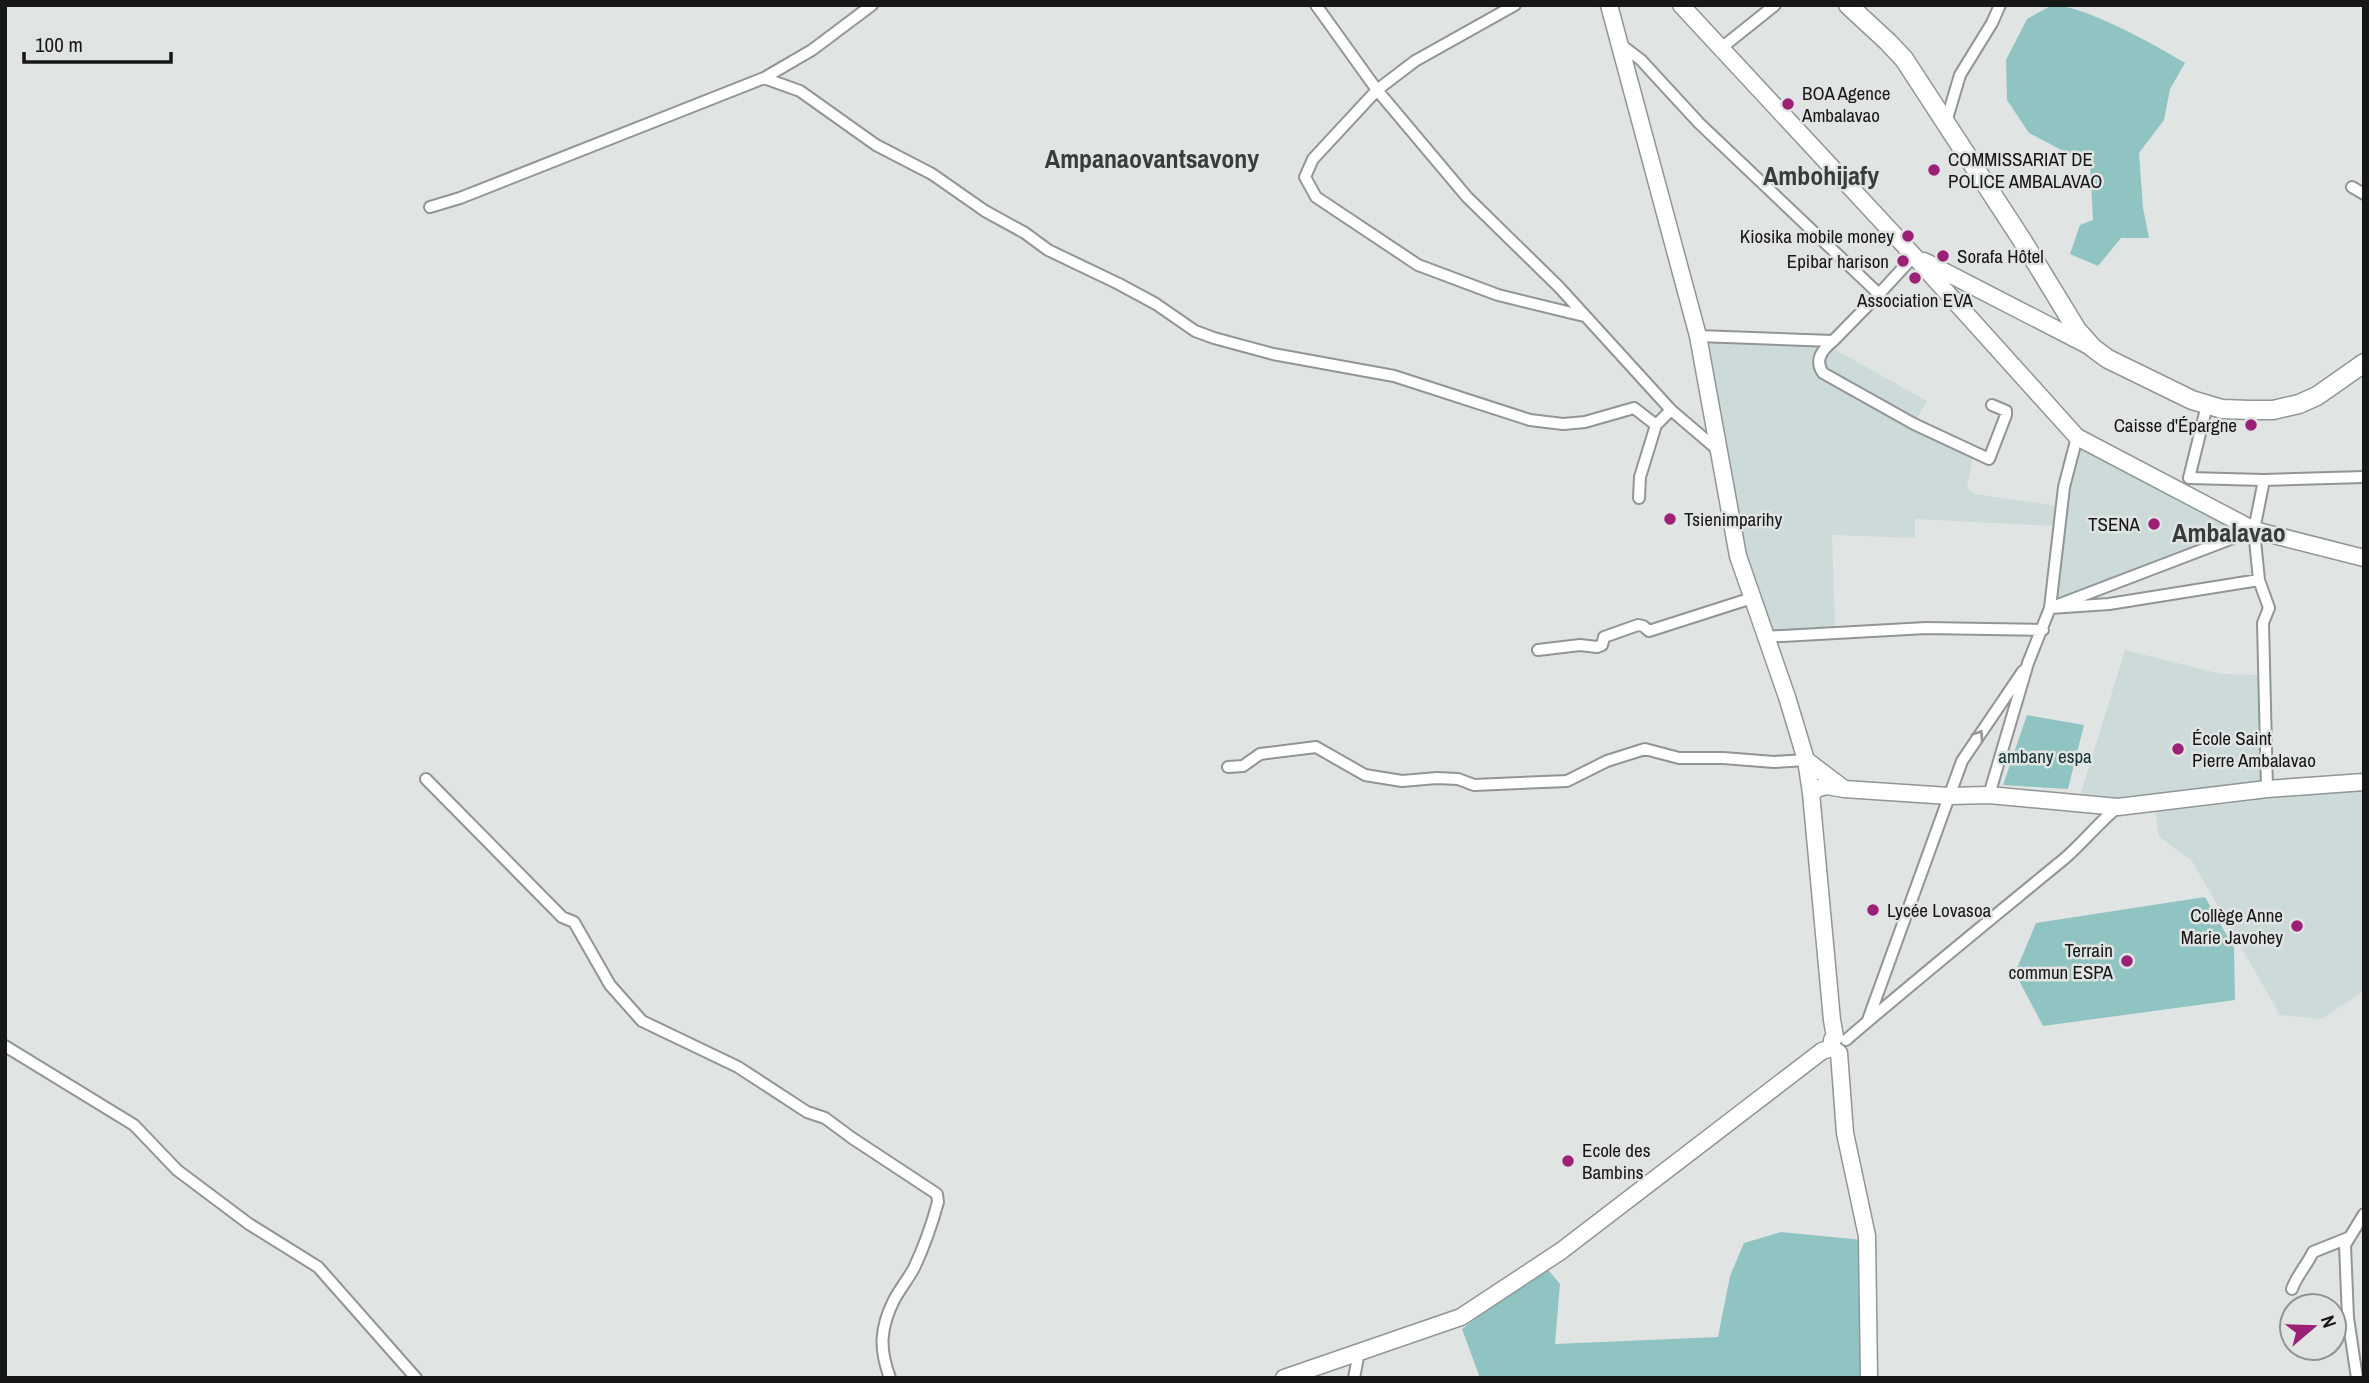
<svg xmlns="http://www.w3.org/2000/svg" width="2369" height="1383" font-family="'Archivo Narrow',sans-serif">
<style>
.built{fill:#ccdad9}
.green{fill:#90c4c2}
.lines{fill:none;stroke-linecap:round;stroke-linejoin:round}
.street-casing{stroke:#919595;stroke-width:14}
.secondary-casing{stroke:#919595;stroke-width:19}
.primary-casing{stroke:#919595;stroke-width:21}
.street{stroke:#fff;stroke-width:10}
.secondary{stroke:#fff;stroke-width:16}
.primary{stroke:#fff;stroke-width:18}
.oneway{stroke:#969797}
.poi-dot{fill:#9d2077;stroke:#e0e5e4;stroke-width:2.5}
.labels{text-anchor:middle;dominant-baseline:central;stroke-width:5;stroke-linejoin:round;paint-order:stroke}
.poi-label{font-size:19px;fill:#161717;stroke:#e0e5e4;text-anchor:start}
.park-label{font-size:19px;fill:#143332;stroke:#e0e5e4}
.district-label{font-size:26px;font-weight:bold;fill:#383c3c;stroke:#e0e5e4}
</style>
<rect width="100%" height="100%" fill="#e0e5e4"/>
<!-- built -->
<path class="built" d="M1705,335L1817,343L1834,349L1927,401L1914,424L1974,452L1967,487L1974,494L2058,506L2056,526L1915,519V538L1832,535L1835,627L1766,634L1742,559Z
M2083,435L2254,530L2051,603L2064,519Z
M2125,650L2221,674L2259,675L2263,783L2114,798L2080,796Z
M2364,786V991L2321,1019L2280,1015L2192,861L2159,837L2155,812L2254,801L2263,794Z"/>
<!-- green -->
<path class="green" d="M2052,5C2083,5 2156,45 2185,63L2170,89L2164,120L2139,153L2143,208L2149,238H2121L2098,266L2070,254L2080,225L2093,220L2090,165L2029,133L2007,100L2006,60L2027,19Z
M2027,715L2084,725L2068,789L2003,785Z
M2205,897L2234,948L2235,1000L2043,1026L2015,973L2036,923Z
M1781,1232L1863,1240L1866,1378H1480L1462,1329L1545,1266L1560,1284L1555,1344L1718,1337L1730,1276L1744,1243Z"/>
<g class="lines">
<defs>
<path id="street" d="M1316,5L1377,90L1467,197L1559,287L1671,410L1719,451
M1515,5L1415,61L1377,90L1313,159L1305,177L1316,197L1418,265L1498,295L1584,316
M1620,44L1641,60L1699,123L1879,294L1914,256
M1720,49L1775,5
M764,78L812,50L872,5
M1946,122L1960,75L1992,23L2000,5
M2352,187L2364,194
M430,207L460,198L764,78L800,91L876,145L932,174L985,211L1025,233L1048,250L1119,284L1156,304L1195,331L1214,338L1273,354L1394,376L1530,420L1563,424L1585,422L1634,408L1656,425
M1698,336L1833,341L1879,294
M1833,341C1822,350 1814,360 1823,373L1914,424L1989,459L2006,415V411L1992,405
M2207,405L2189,478L2264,480L2364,477
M2077,437L2064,487L2050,608L2254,530
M1639,498L1640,477L1656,425L1671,410
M2259,580L2269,608L2263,623L2267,789
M1764,637L1926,628L2043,630
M1538,650L1580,645L1597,647L1602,645L1604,637L1638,625L1643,626L1649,631L1752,598
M1228,767L1243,766L1260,754L1316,747L1365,775L1402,781L1437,778L1458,779L1474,785L1567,781L1607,761L1645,749L1679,758H1723L1774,762L1806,760
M426,779L562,917L574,922L610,985L642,1021L738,1067L807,1112L825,1118L852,1138L937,1194L938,1202C932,1224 924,1247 914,1268C908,1279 900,1289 894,1300C880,1328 879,1349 890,1378
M1989,795L2028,663L2050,608L2109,604L2259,580L2254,530L2264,480
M1868,1020L1962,761L2023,671
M1846,1040C1918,978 1991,919 2064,859C2083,843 2098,823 2118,807
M5,1046L134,1125L177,1170L249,1224L318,1267L416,1378
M2292,1289C2297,1275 2307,1265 2313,1252L2348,1238
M1354,1378L1359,1352
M2357,1378L2348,1318L2345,1245L2364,1214"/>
<path id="secondary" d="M1609,5L1698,336L1738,556L1787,697L1806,760L1811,793L1832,1020L1835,1037L1832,1040V1048
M1681,5L1914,256L2077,437L2254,530L2364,558
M1924,261L2091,347
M1806,760L1843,788
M1811,793L1819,788L1827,786L1844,789L1949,796L1989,795L2118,807L2267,789L2364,782
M1832,1048L1839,1053L1845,1133L1867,1236L1869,1378
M1284,1378L1461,1317L1561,1251L1822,1051L1832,1048"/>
<path id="primary" d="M1848,5L1888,42L1904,59L2022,240L2077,330L2093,348L2108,359L2192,400L2222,409L2250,410H2273L2299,404L2317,396L2364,363"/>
</defs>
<!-- street casing -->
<use href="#street" class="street-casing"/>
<!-- secondary casing -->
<use href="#secondary" class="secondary-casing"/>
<!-- primary casing -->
<use href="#primary" class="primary-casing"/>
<!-- street -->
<use href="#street" class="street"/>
<!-- secondary -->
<use href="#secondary" class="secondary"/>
<!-- primary -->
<use href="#primary" class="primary"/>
</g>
<!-- one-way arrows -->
<defs><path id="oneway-chevron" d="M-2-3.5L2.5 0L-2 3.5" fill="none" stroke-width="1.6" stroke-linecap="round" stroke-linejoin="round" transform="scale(1.75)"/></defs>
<use class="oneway" href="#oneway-chevron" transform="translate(1979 735) rotate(-56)"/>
<!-- markers -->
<g class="poi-dot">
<circle cx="1788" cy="104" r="7"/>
<circle cx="1934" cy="170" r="7"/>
<circle cx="1908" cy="236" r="7"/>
<circle cx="1943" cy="256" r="7"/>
<circle cx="1903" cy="261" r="7"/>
<circle cx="1915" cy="278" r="7"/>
<circle cx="2251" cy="425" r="7"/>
<circle cx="1670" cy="519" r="7"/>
<circle cx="2154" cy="524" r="7"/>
<circle cx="2178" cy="749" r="7"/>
<circle cx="1873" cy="910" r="7"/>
<circle cx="2297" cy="926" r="7"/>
<circle cx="2127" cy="961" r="7"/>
<circle cx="1568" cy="1161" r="7"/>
</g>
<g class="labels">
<!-- poi labels -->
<g class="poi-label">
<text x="1802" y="93">BOA Agence<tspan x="1802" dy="22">Ambalavao</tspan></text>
<text x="1948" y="159">COMMISSARIAT DE<tspan x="1948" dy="22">POLICE AMBALAVAO</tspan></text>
<text x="1894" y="236" text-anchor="end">Kiosika mobile money</text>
<text x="1957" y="256">Sorafa Hôtel</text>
<text x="1889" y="261" text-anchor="end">Epibar harison</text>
<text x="1915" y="300" text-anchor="middle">Association EVA</text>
<text x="2237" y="425" text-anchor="end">Caisse d'Épargne</text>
<text x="1684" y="519">Tsienimparihy</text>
<text x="2140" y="524" text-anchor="end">TSENA</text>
<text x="2192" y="738">École Saint<tspan x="2192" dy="22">Pierre Ambalavao</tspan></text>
<text x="1887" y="910">Lycée Lovasoa</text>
<text x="2283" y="915" text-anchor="end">Collège Anne<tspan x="2283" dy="22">Marie Javohey</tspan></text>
<text x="2113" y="950" text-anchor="end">Terrain<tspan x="2113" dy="22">commun ESPA</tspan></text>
<text x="1582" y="1150">Ecole des<tspan x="1582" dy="22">Bambins</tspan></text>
</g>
<!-- park labels -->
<g class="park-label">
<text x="2045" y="756">ambany espa</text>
</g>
<!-- district labels -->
<g class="district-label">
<text x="1152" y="158">Ampanaovantsavony</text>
<text x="1821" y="175">Ambohijafy</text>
<text x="2229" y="532">Ambalavao</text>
</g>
</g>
<!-- border -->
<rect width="2369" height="1383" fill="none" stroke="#161717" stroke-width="14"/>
<!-- north arrow -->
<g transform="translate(2313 1327) rotate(71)"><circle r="33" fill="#e0e5e4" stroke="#8f9392" stroke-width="2"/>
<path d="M0-5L12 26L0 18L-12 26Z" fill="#9d2077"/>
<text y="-10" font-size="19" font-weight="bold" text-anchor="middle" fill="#161717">N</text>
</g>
<!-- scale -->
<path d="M24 52v10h147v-10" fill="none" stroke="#161717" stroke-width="3.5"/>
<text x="35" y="52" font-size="21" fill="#161717" stroke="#e0e5e4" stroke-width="5" paint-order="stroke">100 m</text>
</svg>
